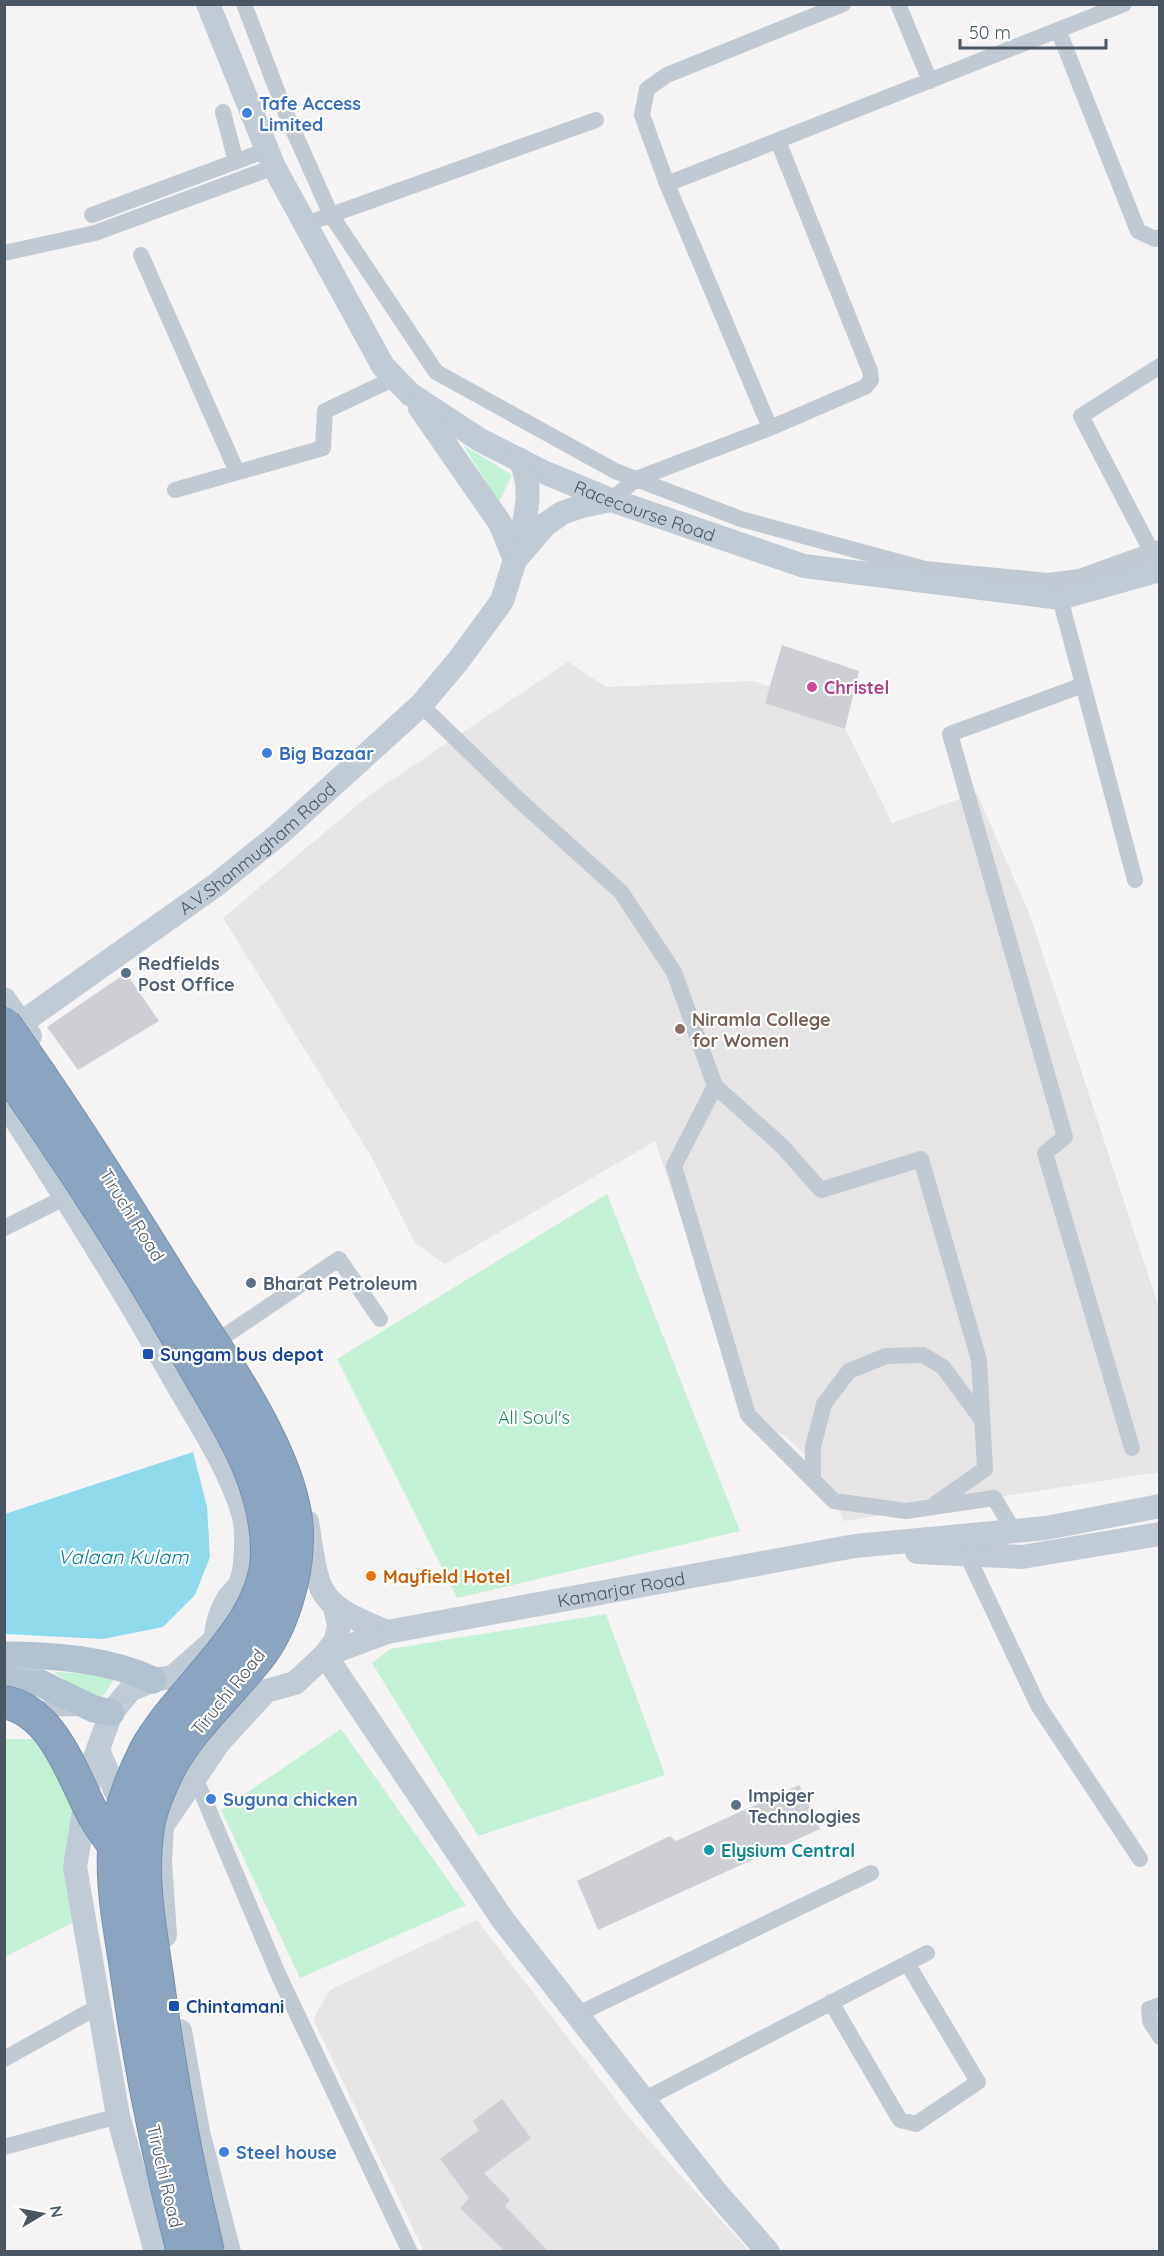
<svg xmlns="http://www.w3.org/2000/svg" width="1164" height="2256" font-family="Quicksand,sans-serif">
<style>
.education{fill:#e6e4e5}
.green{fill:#c3f1d5}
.water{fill:#90daee}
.building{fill:#cdcfd5}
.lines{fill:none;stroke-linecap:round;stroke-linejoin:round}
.street{stroke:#c1cad2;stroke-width:16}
.secondary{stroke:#c1cbd6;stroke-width:24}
.primary{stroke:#b3c2d1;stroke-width:27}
.highway-bridge-casing{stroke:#7690ad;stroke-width:34;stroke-linecap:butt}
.highway-bridge{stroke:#8ba5c1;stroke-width:32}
.shop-dot{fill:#3f7fe0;stroke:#fff;stroke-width:2}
.hotel-dot{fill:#d1479c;stroke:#fff;stroke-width:2}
.service-dot{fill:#5c6f8a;stroke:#fff;stroke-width:2}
.education-dot{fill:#8d6e63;stroke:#fff;stroke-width:2}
.transit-dot{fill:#1a4fb4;stroke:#fff;stroke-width:2}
.food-dot{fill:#e8710a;stroke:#fff;stroke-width:2}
.culture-dot{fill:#0f9aa8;stroke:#fff;stroke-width:2}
.labels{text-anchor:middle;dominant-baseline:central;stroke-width:4.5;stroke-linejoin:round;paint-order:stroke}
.shop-label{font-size:18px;font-weight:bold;fill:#366cbe;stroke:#fff;text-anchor:start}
.street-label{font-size:18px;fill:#4a5661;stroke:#fff}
.hotel-label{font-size:18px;font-weight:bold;fill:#b23c85;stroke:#fff;text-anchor:start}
.service-label{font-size:18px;font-weight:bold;fill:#4e5e75;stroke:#fff;text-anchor:start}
.education-label{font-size:18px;font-weight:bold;fill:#785e54;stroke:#fff;text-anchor:start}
.transit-label{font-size:18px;font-weight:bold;fill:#164399;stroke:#fff;text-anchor:start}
.park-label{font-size:18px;fill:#17864f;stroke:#fff}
.food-label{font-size:18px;font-weight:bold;fill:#c56008;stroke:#fff;text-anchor:start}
.culture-label{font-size:18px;font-weight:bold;fill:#0d838f;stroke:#fff;text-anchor:start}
.water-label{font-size:20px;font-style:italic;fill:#0c7c9b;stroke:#fff}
</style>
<rect width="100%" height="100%" fill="#f5f3f3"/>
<!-- education -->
<path class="education" d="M568,662L606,687L753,681L835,708L892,823L977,793L1031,918L1159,1308V1472L844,1521L818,1467L785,1436L748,1415L655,1141L445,1264L415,1243L371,1156L223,918L368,796Z
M477,1920L636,2126L749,2251H424L313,2019L330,1990Z"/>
<!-- green -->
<path class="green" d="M463,445L512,475L499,502Z
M607,1194L740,1531L457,1598L337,1359Z
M606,1614L665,1775L478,1836L372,1663L390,1649Z
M54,1672L117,1675L99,1702Z
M341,1729L466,1905L300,1978L221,1810Z
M5,1739H68L95,1762L82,1872L89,1914L5,1957Z"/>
<!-- water -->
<path class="water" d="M193,1452L207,1507L210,1557L195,1595L163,1627L103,1639L5,1634V1514Z"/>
<!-- building -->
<path class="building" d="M782,645L859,671L845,729L765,703Z
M126,973L159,1021L78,1070L47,1027Z
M799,1785L820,1829L598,1930L577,1881L670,1836L676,1841Z
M502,2099L531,2138L484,2173L510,2200L505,2206L549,2252H506L460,2208L469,2198L440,2159L479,2130L473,2121Z"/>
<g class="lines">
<!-- street -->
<path class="street" d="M244,4L286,114L331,215L436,372L615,471L741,519L925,569L1048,581L1079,577L1160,548
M898,4L930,81
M1059,32L1138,231L1155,239L1160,237
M223,112L236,162
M667,184L1124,4
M92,215L267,150
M306,224L596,120
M4,253L95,233L274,167
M141,255L237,472
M770,428L667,184L642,115L647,89L667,75L843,4
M175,490L323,448L325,411L395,378
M611,500L636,479L770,428L865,387L871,380L870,371L778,141
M1156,560L1081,416L1160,366
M1060,598L1135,880
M1083,685L950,734L1065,1137L1045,1153L1132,1448
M421,705L519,800L621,892L674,972L715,1086L674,1166L748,1415L834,1501L906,1511L994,1498L1014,1531
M715,1086L782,1146L821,1190L921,1159L979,1360L985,1469L935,1504
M4,1228L66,1197
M223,1337L339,1259L380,1319
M813,1480V1447L824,1404L849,1371L886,1356L923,1355L943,1367L982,1420
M967,1555L1038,1705L1140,1859
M26,1709L82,1708
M194,1775L279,1976L410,2252
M831,2002L900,2120L916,2124L978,2082L907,1963
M1160,2005L1149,2009L1150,2021L1160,2037
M576,2015L871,1873
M4,2059L101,2005
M643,2100L927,1953
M4,2147L118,2116"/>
<!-- secondary -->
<g class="secondary">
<path id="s1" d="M208,4L274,167L383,366L410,394L480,440L541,471L611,500L804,566L1060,598L1160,570"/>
<path d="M420,408L500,523L515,560"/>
<path d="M516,558C523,525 536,492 520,460"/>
<path d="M4,999L30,1036"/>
<path id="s2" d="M21,1023L216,885L278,835L421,705L458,661L502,601L515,560L546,524L562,513L582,506L611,500"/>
<path d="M4,1101C64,1194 123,1287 177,1384C201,1425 229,1467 243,1513C248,1528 247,1570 240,1584C237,1590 231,1594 228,1599C215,1622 211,1643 224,1667"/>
<path d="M307,1522C319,1596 315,1603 387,1632L325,1655L503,1920L715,2191L768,2252"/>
<path d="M917,1552L1022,1557L1160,1534"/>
<path id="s3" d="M387,1632L855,1546L1046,1528L1160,1506"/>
<path d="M173,1677L215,1640"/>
<path d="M98,1750L116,1792L135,1809"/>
<path d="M165,1935L160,1862L162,1826L219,1742L266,1691L295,1683L325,1655L336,1640L339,1625L335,1608"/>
<path d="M180,2031L198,2132L229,2252"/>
<path d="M156,2252L118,2116L75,1867L91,1769L111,1713L130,1690L153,1680L173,1677L203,1690L205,1694"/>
</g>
<!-- primary -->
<path class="primary" d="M4,1655C54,1655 108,1659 153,1680
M4,1682L40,1683L94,1709L111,1713"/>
<defs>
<path id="highway-bridge" d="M4,1023C65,1108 121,1197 176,1286C218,1353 301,1463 297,1542C296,1580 282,1628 258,1658C229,1695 191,1727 169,1769C159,1789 149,1812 147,1834C141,1882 150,1928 157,1976C169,2069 186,2161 208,2252
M4,1068C71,1163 134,1260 191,1361C226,1422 268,1481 267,1554C266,1628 180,1687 145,1751C130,1781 117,1817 114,1851C112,1892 121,1934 127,1975C140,2068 159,2160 183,2252
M4,1702C54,1711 73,1777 94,1816C100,1826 108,1837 115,1847"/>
</defs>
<!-- highway-bridge casing -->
<use href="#highway-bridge" class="highway-bridge-casing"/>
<!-- highway-bridge -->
<use href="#highway-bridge" class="highway-bridge"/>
</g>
<!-- markers -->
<g class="shop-dot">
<circle cx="247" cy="113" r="6"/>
<circle cx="267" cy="753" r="6"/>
<circle cx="211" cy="1799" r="6"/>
<circle cx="224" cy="2152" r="6"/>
</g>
<circle class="hotel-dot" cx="812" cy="687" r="6"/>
<g class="service-dot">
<circle cx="126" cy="973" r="6"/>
<circle cx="251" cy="1283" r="6"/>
<circle cx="736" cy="1805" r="6"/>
</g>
<circle class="education-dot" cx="680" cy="1029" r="6"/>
<g class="transit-dot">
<rect x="142" y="1348" width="12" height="12" rx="3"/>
<rect x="168" y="2000" width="12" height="12" rx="3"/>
</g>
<circle class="food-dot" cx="371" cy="1576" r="6"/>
<circle class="culture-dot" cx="709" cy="1850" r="6"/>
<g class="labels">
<!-- shop labels -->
<g class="shop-label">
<text x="259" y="103">Tafe Access<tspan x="259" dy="21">Limited</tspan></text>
<text x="279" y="753">Big Bazaar</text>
<text x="223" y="1799">Suguna chicken</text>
<text x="236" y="2152">Steel house</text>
</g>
<!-- street labels -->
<g class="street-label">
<text stroke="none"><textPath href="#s1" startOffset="705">Racecourse Road</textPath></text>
<text stroke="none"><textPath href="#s2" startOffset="294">A.V.Shanmugham Raod</textPath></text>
<text transform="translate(132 1215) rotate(58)">Tiruchi Road</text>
<text stroke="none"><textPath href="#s3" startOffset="238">Kamarjar Road</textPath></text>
<text transform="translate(228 1692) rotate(-51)">Tiruchi Road</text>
<text transform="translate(165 2176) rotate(77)">Tiruchi Road</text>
</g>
<!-- hotel labels -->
<g class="hotel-label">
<text x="824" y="687">Christel</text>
</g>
<!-- service labels -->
<g class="service-label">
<text x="138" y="963">Redfields<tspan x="138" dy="21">Post Office</tspan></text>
<text x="263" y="1283">Bharat Petroleum</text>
<text x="748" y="1795">Impiger<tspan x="748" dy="21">Technologies</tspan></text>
</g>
<!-- education labels -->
<g class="education-label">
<text x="692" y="1019">Niramla College<tspan x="692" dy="21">for Women</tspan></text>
</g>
<!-- transit labels -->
<g class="transit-label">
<text x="160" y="1354">Sungam bus depot</text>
<text x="186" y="2006">Chintamani</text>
</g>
<!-- park labels -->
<g class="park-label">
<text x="534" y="1417">All Soul's</text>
</g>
<!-- food labels -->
<g class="food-label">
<text x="383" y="1576">Mayfield Hotel</text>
</g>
<!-- culture labels -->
<g class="culture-label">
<text x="721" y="1850">Elysium Central</text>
</g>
<!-- water labels -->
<g class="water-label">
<text x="123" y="1556">Valaan Kulam</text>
</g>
</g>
<!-- border -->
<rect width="1164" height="2256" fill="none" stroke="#4a5661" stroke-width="12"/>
<!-- north arrow -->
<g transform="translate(42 2214) rotate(80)" stroke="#ffffff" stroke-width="4.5" paint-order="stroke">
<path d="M0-4.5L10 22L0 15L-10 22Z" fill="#4a5661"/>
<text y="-9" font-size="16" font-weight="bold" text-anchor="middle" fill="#4a5661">N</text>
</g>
<!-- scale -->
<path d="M960 39v9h146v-9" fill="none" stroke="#4a5661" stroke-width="3"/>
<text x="969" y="39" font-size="18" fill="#4a5661" stroke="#ffffff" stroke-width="4.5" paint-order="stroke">50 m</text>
</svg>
